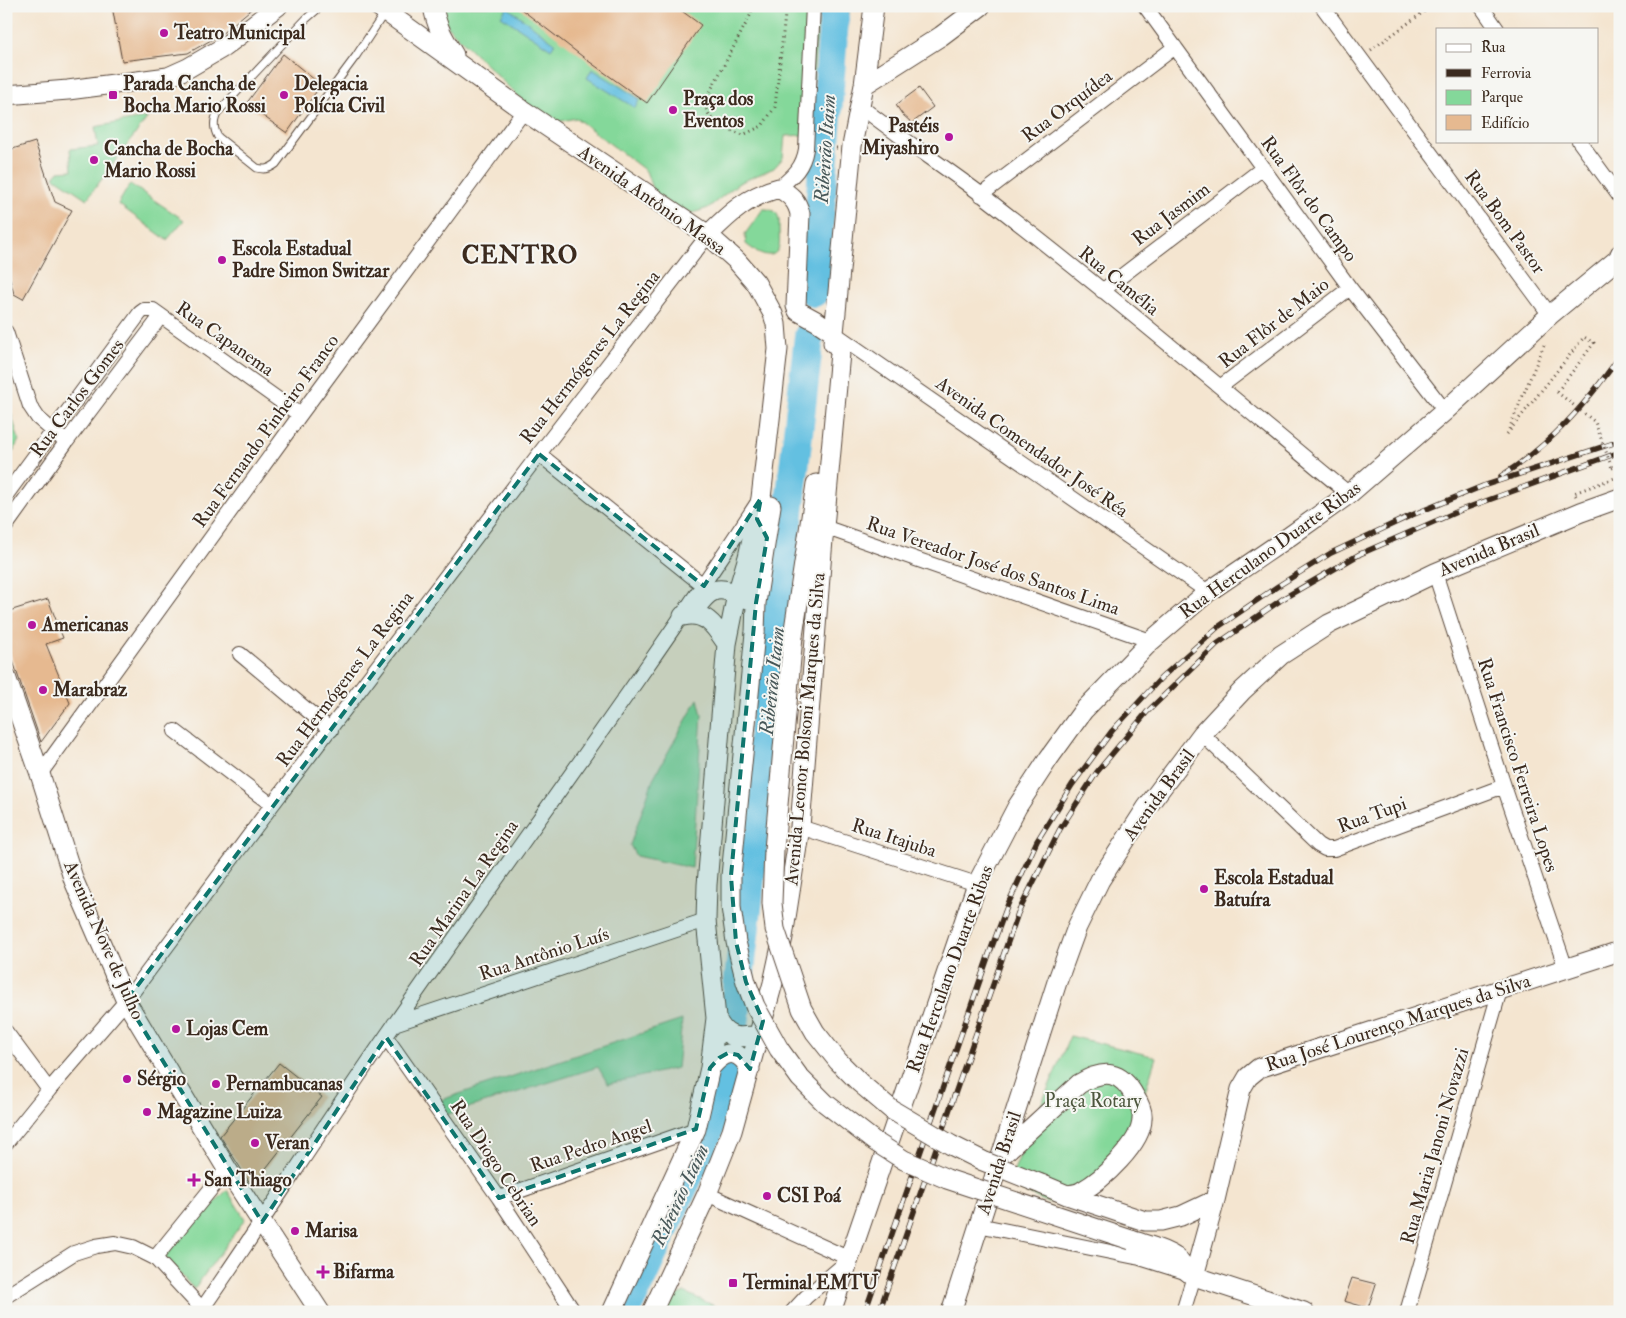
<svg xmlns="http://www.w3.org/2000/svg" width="1626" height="1318" font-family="'IM FELL Double Pica',serif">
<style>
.green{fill:#84d89a;stroke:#60815c}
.water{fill:#63c0e1;stroke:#4f7580}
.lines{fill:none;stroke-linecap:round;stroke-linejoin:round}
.river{stroke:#63c0e1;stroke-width:30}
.building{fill:#e6b990}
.lane-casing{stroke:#574639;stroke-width:9}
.street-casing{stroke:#574639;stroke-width:16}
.secondary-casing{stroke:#574639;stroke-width:21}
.path{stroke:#574639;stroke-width:3;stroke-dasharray:1 4;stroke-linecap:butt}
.lane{stroke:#fff;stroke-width:7}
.street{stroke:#fff;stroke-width:14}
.secondary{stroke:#fff;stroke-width:19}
.rail-casing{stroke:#3b2a1e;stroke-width:5.5}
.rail{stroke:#f6f6f2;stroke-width:4;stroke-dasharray:11;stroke-linecap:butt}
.secondary-bridge-casing{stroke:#574639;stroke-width:21;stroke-linecap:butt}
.path-bridge{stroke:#574639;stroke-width:3;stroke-dasharray:1 4;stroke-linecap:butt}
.secondary-bridge{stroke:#fff;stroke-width:19}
.marked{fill:#0f766e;fill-opacity:0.2;stroke:#0f766e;stroke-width:4;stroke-dasharray:10 6;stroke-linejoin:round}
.poi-dot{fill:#b5179e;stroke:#f6f6f2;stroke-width:2}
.labels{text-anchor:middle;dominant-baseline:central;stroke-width:4;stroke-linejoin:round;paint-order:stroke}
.poi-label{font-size:19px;font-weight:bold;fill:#3b2a1e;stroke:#f6f6f2;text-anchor:start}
.street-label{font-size:19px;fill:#3b2a1e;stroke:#f6f6f2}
.park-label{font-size:19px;fill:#4d563d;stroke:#f6f6f2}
.water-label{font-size:20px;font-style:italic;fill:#475758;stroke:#f6f6f2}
.district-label{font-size:24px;font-weight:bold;letter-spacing:1px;fill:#3b2a1e;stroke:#f6f6f2}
</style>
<rect width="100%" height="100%" fill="#f6f6f2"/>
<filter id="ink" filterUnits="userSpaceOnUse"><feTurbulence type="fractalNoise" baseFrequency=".02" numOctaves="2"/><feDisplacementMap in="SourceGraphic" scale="10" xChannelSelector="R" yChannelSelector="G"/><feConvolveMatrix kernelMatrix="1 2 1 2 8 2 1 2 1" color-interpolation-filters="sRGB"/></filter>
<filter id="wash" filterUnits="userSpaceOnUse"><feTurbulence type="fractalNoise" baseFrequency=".0096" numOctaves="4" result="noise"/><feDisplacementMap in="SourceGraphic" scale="20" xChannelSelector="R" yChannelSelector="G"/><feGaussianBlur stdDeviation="1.12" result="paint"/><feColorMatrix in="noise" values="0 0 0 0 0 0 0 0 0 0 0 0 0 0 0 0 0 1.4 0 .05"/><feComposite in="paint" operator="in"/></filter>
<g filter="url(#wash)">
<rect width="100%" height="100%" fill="#f4e5d0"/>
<!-- green -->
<path class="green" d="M444,6H819L808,135L785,136L783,158L774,168L739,183L708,208L693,213L678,208L654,194L646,171L576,118L553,123L525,103L448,27L443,15Z
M842,6H850L835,146L829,145Z
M148,117L87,199L54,177L59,171L72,170L70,149L98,146L95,127Z
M130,184L184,220L167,240L118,204Z
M763,209C768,209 773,209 777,214C780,219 779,225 779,230C779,235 780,241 779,246C775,264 754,251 746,244L745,234Z
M6,397L19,440L6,465Z
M698,699L702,715L692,868L636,856L630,845L654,777Z
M682,1020L677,1068L608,1084L598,1067L442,1116L432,1103Z
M1070,1036L1156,1057L1137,1117L1095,1198L1048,1203L1008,1184Z
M227,1190L245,1219L194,1289L163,1255Z
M684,1292L728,1312H665L676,1296Z"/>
<!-- water -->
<path class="water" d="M507,7L555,43L551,49L501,16Z
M592,69L640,99L635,108L587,78Z"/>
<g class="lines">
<!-- river -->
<path class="river" d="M814,292L835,6
M734,1025L748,899L759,777L809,336
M626,1312L708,1133L726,1076"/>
</g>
<g id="blocks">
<!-- building -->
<path class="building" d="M112,6H255L220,35L188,53L122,61Z
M517,6H675L701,25L647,103L587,60Z
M283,54L321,85L287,133L246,104Z
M919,88L933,107L912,123L902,114L896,105Z
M35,142L55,202L72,210L23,299L14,294L6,265V151Z
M48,599L63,638L46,644L70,703L41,742L6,641V612Z
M279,1063L322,1097L252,1186L220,1136Z
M1352,1278L1376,1284L1368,1308L1344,1301Z"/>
</g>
</g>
<g filter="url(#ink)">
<use href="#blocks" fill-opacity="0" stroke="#574639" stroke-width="1"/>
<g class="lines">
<defs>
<path id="lane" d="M321,6L306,19L218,112C213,121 213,128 218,137L257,168C265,170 269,169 276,164L356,56L385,12"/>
<path id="street" d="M1145,6L1350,288L1445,411
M1322,6L1550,315
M1481,6L1497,29
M860,106C899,137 942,165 982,195C1107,291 1227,393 1349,494
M1579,141L1620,197
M779,188C793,176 803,168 806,149L813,6
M981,195L1175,47
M1102,291L1263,168
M6,332L30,406L38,418L60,437
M834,333L1208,592
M1220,387L1350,288
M539,454L704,586
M6,495L140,313L144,310H153L300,415
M6,526L67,441L161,316
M824,527L1151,641
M1435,573L1504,786L1566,969
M240,654L331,730
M175,731L272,805
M1202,734L1318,845L1325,849H1334L1504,786
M40,774L300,415L524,111
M800,827L977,884
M394,1024L706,920
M6,1032L49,1090
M386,1037L499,1198L574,1312
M6,1143L49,1090L126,1001L272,805L539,454L708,235
M707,1194L850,1259L806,1297L792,1312
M499,1198L696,1129
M978,1225L1140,1258L1185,1272
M155,1258L227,1169
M6,1296L74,1253L96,1246L115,1243L133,1247L155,1258L202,1309
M200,1312C267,1216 329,1117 396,1022C516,849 641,681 756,505
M1183,1312L1194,1276
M1407,1312L1500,990"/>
<path id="secondary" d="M378,6L524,111L708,235L736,260L756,283L773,314L776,324L778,349L761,498L748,557L737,594L727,644L707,885L706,920L716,1018L710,1068L696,1129L612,1312
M433,6C436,26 444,39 454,55
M864,85L941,36L981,6
M6,95L68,90L168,77L188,68L224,47L278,6
M708,235C730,213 748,196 779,188C790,195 797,200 800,214L796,306L798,311L818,322L834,333L833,343
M692,614C710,586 718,584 748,599
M683,616C706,610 716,628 727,644
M755,633L756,603L771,506
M793,636L816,484
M6,677L40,774L74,881L126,1001L227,1169L320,1312
M716,1018C726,1040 738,1038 760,1035
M710,1068C725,1050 737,1047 750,1069
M1002,1155L1079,1084C1104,1069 1121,1070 1135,1097C1139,1103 1143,1112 1142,1119C1142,1143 1102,1180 1082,1191C1078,1194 1072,1194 1067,1195
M1041,1184L1067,1195L1145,1221H1161L1181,1216L1215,1200
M1131,1240C1146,1245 1162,1248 1175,1257C1185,1263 1180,1269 1194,1276L1304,1312
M1194,1276L1215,1200L1241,1089L1248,1077L1259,1068L1620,951
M652,1312L707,1194L732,1131L773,983L783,937L800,827L824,527L840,353L834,333L852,146L864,85L874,6
M831,1312L977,884L1017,807L1049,758L1083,711L1151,641L1208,592L1283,541L1349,494L1445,411L1550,315L1619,258L1620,254
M951,1312L1057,982L1077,927L1100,880L1147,807L1202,734L1242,691L1281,655L1329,624L1435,573L1581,512L1620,498"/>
</defs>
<!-- lane casing -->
<use href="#lane" class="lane-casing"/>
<!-- street casing -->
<use href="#street" class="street-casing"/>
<!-- secondary casing -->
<use href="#secondary" class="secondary-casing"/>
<!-- path -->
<path class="path" d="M752,6L751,14L704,103C711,126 722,126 743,135L762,126L775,107L785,15L781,6
M1371,50L1432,6
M821,148H837
M1509,429L1544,345
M1507,434L1584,337L1594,343L1557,392
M1612,468L1620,465
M1576,496L1574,493L1620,476"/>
<!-- lane -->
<use href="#lane" class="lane"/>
<!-- street -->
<use href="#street" class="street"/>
<!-- secondary -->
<use href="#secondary" class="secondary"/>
<defs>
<path id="rail" d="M1501,476C1551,445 1586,404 1620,356
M865,1312L988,957L1008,904L1037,841L1072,785L1112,731L1161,678L1218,627L1278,586L1331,553L1412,515L1483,486L1620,441
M879,1312L1018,913L1060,829L1097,772L1147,712L1217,644L1284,598L1360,554L1461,510L1620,452"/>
</defs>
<!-- rail casing -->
<use href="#rail" class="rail-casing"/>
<!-- rail -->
<use href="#rail" class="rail"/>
<defs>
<path id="secondary-bridge" d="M755,633L731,876V907L736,942L746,982L755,1006L779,1049L800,1078L825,1103L874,1141L904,1160L947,1179L1131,1240
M793,636L774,850L772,903L775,929L802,1009L815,1032L838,1061L860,1083L892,1110L951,1145L983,1161L1041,1184"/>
</defs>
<!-- secondary-bridge casing -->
<use href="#secondary-bridge" class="secondary-bridge-casing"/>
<!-- path-bridge -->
<path class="path-bridge" d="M1557,392L1595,422L1612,468"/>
<!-- secondary-bridge -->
<use href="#secondary-bridge" class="secondary-bridge"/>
</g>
</g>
<!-- marked area -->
<path class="marked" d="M539,454L704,586L761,498L757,519L767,538L756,603L731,876L736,942L746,982L763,1021L750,1069L738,1055L728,1053L719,1058L710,1068L696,1129L499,1198L386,1037L262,1222L126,1001Z"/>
<!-- markers -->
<g class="poi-dot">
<circle cx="164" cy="33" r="5"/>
<rect x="108" y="90" width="10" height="10" rx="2.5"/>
<circle cx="284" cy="95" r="5"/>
<circle cx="673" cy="110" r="5"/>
<circle cx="949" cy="137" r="5"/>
<circle cx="94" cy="160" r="5"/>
<circle cx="222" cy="260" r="5"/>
<circle cx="32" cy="625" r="5"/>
<circle cx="43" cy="690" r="5"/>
<circle cx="1204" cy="889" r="5"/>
<circle cx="176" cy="1029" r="5"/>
<circle cx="127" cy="1079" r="5"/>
<circle cx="216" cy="1084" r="5"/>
<circle cx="147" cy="1112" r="5"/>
<circle cx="255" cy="1143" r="5"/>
<path d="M191.5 1172.5h5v5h5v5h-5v5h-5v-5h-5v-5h5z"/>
<circle cx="767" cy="1196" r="5"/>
<circle cx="295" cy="1231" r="5"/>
<path d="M320.5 1264.5h5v5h5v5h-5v5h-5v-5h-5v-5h5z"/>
<rect x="728" y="1278" width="10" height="10" rx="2.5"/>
</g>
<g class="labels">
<!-- poi labels -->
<g class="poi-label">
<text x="174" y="33">Teatro Municipal</text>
<text x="123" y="84">Parada Cancha de<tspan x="123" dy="22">Bocha Mario Rossi</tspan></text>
<text x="294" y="84">Delegacia<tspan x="294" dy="22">Polícia Civil</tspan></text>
<text x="683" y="99">Praça dos<tspan x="683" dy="22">Eventos</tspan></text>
<text x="939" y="126" text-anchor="end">Pastéis<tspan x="939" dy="22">Miyashiro</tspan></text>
<text x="104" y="149">Cancha de Bocha<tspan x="104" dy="22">Mario Rossi</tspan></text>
<text x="232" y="249">Escola Estadual<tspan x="232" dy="22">Padre Simon Switzar</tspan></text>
<text x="42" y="625">Americanas</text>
<text x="53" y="690">Marabraz</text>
<text x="1214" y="878">Escola Estadual<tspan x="1214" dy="22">Batuíra</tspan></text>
<text x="186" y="1029">Lojas Cem</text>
<text x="137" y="1079">Sérgio</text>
<text x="226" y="1084">Pernambucanas</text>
<text x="157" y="1112">Magazine Luiza</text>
<text x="265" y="1143">Veran</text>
<text x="204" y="1180">San Thiago</text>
<text x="777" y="1196">CSI Poá</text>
<text x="305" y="1231">Marisa</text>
<text x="333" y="1272">Bifarma</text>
<text x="743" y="1283">Terminal EMTU</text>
</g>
<!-- street labels -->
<g class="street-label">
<text transform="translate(1067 106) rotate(-37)">Rua Orquídea</text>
<text transform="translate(1309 199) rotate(54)">Rua Flôr do Campo</text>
<text transform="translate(652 200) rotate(35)">Avenida Antônio Massa</text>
<text transform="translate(1171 214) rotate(-37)">Rua Jasmim</text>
<text transform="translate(1505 222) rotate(54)">Rua Bom Pastor</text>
<text transform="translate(1119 281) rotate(39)">Rua Camélia</text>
<text transform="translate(1274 323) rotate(-38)">Rua Flôr de Maio</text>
<text transform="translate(225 339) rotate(35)">Rua Capanema</text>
<text transform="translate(590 357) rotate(-52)">Rua Hermógenes La Regina</text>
<text transform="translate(77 398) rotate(-53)">Rua Carlos Gomes</text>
<text transform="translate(266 431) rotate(-54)">Rua Fernando Pinheiro Franco</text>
<text transform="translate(1032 447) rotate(35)">Avenida Comendador José Réa</text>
<text transform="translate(1270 550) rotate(-36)">Rua Herculano Duarte Ribas</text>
<text transform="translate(1489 550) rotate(-23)">Avenida Brasil</text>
<text transform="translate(993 566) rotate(19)">Rua Vereador José dos Santos Lima</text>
<text transform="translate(345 679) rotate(-53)">Rua Hermógenes La Regina</text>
<text transform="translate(805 729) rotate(-85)">Avenida Leonor Bolsoni Marques da Silva</text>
<text transform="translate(1518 765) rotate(72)">Rua Francisco Ferreira Lopes</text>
<text transform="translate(1159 795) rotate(-54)">Avenida Brasil</text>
<text transform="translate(1372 815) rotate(-20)">Rua Tupi</text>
<text transform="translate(894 838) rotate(18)">Rua Itajuba</text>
<text transform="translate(464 893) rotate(-55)">Rua Marina La Regina</text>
<text transform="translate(104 940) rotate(66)">Avenida Nove de Julho</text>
<text transform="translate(544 954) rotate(-18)">Rua Antônio Luís</text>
<text transform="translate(950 969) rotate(-70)">Rua Herculano Duarte Ribas</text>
<text transform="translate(1398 1023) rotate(-18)">Rua José Lourenço Marques da Silva</text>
<text transform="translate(591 1146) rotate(-19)">Rua Pedro Angel</text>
<text transform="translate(1435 1146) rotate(-74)">Rua Maria Janoni Novazzi</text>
<text transform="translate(496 1163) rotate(56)">Rua Diogo Cebrian</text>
<text transform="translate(999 1163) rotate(-72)">Avenida Brasil</text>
</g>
<!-- park labels -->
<g class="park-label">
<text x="1093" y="1101">Praça Rotary</text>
</g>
<!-- water labels -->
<g class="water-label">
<text transform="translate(825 149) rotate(-86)">Ribeirão Itaim</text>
<text transform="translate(772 681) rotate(-84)">Ribeirão Itaim</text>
<text transform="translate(680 1195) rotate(-65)">Ribeirão Itaim</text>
</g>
<!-- district labels -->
<g class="district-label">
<text x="520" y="255">CENTRO</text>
</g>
</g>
<!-- margin -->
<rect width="1626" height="1318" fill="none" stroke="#f6f6f2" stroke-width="25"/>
<!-- legend -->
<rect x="1436" y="28" width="162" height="115" fill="#f6f6f2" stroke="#aba49d"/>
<rect x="1446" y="44" width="25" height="8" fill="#ffffff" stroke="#aba49d"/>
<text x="1481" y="52" font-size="15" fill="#3b2a1e">Rua</text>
<rect x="1446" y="69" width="25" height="8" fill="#3b2a1e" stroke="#aba49d"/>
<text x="1481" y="78" font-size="15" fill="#3b2a1e">Ferrovia</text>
<rect x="1446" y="90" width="25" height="15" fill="#84d89a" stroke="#aba49d"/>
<text x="1481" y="102" font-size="15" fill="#3b2a1e">Parque</text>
<rect x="1446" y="115" width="25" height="15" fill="#e6b990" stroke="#aba49d"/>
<text x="1481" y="128" font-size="15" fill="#3b2a1e">Edifício</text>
</svg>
